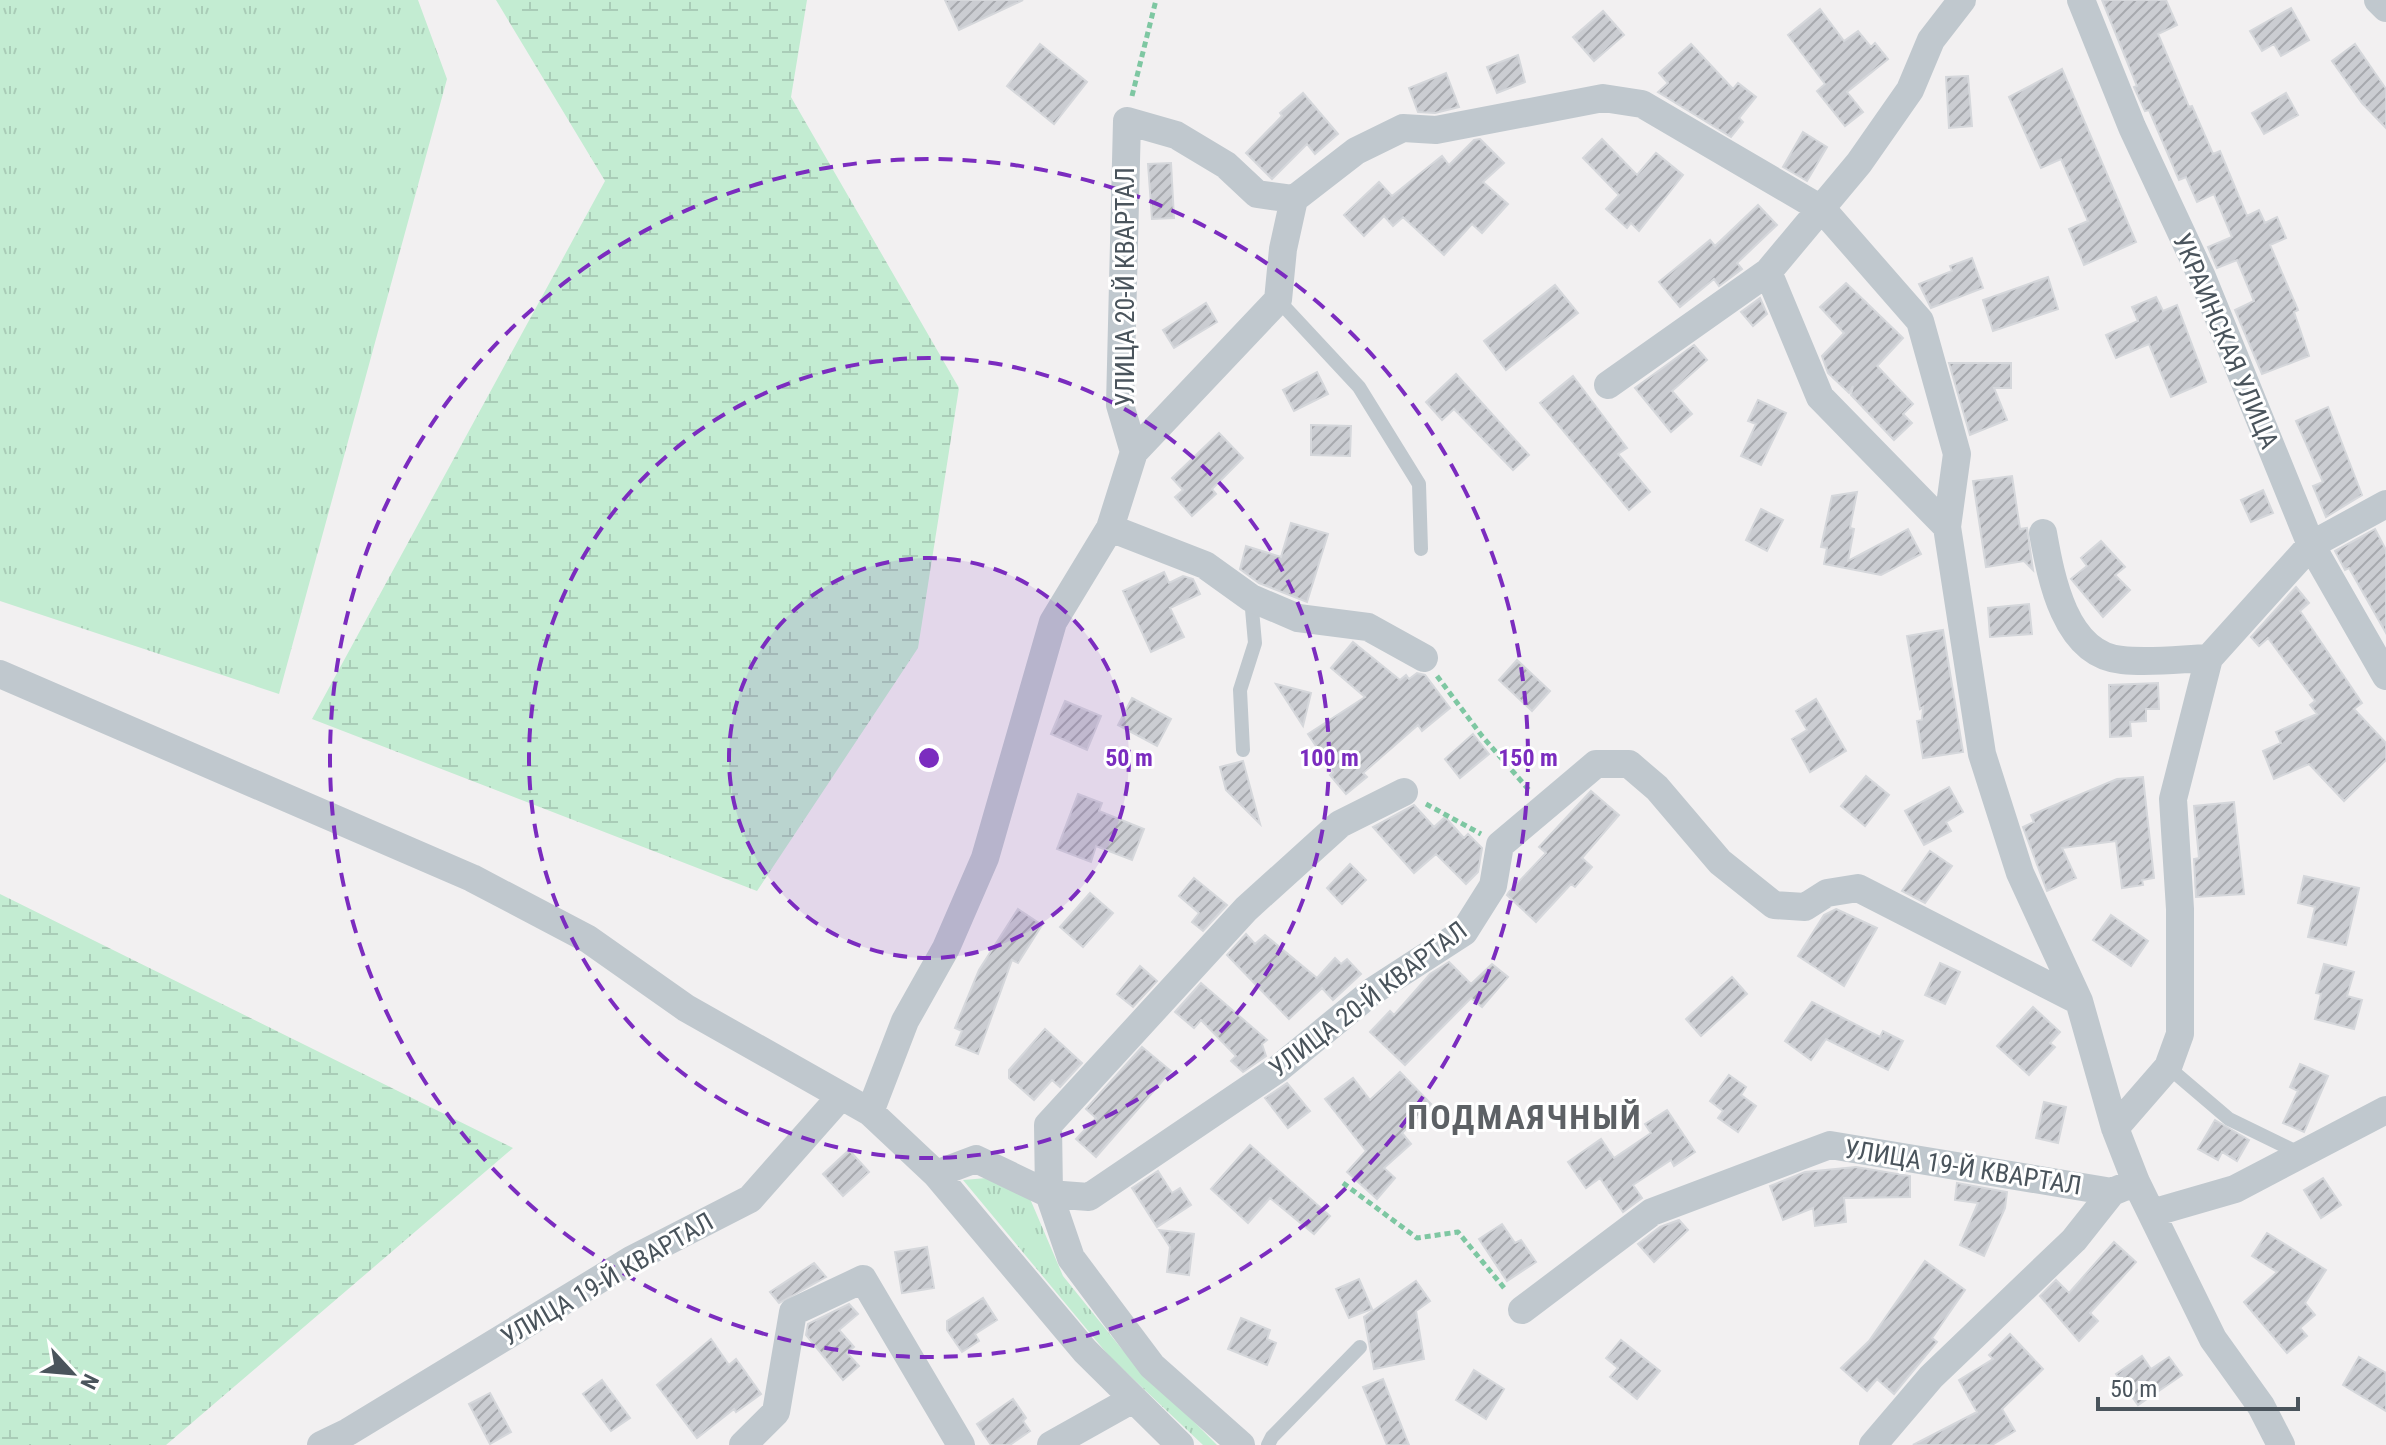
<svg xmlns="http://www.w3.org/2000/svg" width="2386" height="1445" font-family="'Roboto Condensed',sans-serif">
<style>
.grass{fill:url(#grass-tufts)}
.wetland{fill:url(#wetland-marsh)}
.building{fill:url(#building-hatch);stroke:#d5d7db;stroke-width:2}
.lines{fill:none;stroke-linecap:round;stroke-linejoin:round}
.path{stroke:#7ec7a2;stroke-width:5;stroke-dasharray:6 4;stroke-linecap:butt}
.service{stroke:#c0c8ce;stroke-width:14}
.minor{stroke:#c0c8ce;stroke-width:28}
.ring{fill:none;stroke:#7b2cbf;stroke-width:4;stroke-dasharray:14 10}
.labels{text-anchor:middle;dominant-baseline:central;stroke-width:6;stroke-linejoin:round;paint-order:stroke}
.street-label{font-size:26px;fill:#4a545c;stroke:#fff}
.district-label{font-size:34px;font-weight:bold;letter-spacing:2px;fill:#5d6165;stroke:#fff}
.centre{fill:#7b2cbf;stroke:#fff;stroke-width:4}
.ring-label{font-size:24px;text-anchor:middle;font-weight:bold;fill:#7b2cbf;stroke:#fff;stroke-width:6;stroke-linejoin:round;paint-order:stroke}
</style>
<defs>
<pattern id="grass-tufts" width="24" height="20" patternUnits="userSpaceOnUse" patternTransform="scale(2)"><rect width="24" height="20" fill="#c3ecd2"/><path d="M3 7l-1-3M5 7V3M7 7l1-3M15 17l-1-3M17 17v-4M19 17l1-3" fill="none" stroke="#a9ccb7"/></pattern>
<pattern id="wetland-marsh" width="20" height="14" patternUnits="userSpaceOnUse" patternTransform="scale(2)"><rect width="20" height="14" fill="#c3ecd2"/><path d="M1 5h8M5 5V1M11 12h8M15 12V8" fill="none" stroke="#a9ccb7"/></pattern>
<pattern id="building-hatch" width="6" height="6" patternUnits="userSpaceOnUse" patternTransform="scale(2)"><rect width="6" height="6" fill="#cbcdd2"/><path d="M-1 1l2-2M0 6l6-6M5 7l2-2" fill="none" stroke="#a7a9ae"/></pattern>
</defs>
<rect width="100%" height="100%" fill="#f2f0f1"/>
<!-- grass -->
<path class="grass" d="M0,0H418L447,79L279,694L0,601Z
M987,1178L1028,1194L1063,1276L1121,1348L1217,1445H1203L1109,1356L963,1180Z"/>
<!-- wetland -->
<path class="wetland" d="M496,0H807L791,97L959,388L918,648L757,891L312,719L605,181Z
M0,894L513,1148L166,1445H0Z"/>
<!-- building -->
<path class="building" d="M945,0H1023L959,30Z
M2102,0H2166L2177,25L2158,34L2189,107L2192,106L2213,154L2220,151L2247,216L2259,210L2265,223L2277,217L2286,238L2270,245L2298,310L2294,312L2309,356L2262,374L2235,310L2254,301L2237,260L2217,268L2208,247L2232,237L2214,194L2197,202L2186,177L2179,180L2149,110L2145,111L2134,87L2137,86Z
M2291,8L2309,40L2281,56L2274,44L2262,51L2250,31Z
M1820,9L1844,41L1858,31L1871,47L1875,43L1888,59L1847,92L1863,112L1845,126L1817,91L1825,84L1788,35Z
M1603,11L1624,35L1594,61L1573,37Z
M1040,44L1087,82L1054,124L1007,86Z
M1691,44L1733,89L1738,83L1756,97L1739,118L1743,122L1731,137L1658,92L1668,83L1659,73Z
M2355,44L2386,89V128L2362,103L2332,61Z
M1518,55L1525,82L1497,93L1487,67Z
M2062,69L2136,242L2084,265L2069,229L2088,221L2061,159L2041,168L2009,97Z
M1446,73L1459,107L1435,113L1418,112L1409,88Z
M1968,76L1972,126L1949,128L1946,77Z
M1303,93L1338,134L1315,154L1307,144L1272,179L1246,153L1282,116L1280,113Z
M2286,93L2298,115L2264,134L2252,113Z
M1803,132L1827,147L1807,181L1783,167Z
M1480,139L1504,163L1483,182L1508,204L1482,233L1472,224L1444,255L1403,217L1393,226L1384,216L1364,236L1344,215L1379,182L1392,196L1442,156L1449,165L1474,140Z
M1602,139L1637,175L1656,153L1683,175L1639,231L1631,223L1627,228L1606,209L1619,195L1583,158Z
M1171,163L1174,218L1152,219L1148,164Z
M1758,205L1777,225L1737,263L1742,269L1719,286L1714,279L1680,307L1659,282L1710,240L1715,246Z
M1972,258L1983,288L1931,308L1919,284L1952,271L1950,266Z
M2048,277L2058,309L1993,331L1983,300Z
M1846,283L1903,338L1877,366L1913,404L1903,414L1912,423L1894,440L1851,395L1853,386L1849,393L1828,373L1822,356L1844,333L1820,307Z
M1555,285L1578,313L1506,370L1484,341Z
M2156,297L2163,311L2177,305L2206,382L2171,397L2149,344L2116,358L2106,335L2138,321L2132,307Z
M1760,298L1767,314L1753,326L1741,312Z
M1206,303L1217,322L1174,348L1163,330Z
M1694,345L1707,360L1672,391L1692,414L1671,432L1635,388Z
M1949,363H2011V388H1994L2007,420L1970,435Z
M1317,372L1328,394L1294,411L1283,390Z
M1456,374L1529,455L1513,470L1454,409L1442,420L1426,402Z
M1573,376L1627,448L1618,454L1650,492L1629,510L1540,403Z
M1758,400L1786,413L1761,465L1741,456L1756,424L1748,421Z
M2328,407L2362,495L2326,517L2313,486L2323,482L2296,421Z
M1311,425L1351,426L1350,456L1311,455Z
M1219,433L1243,458L1212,489L1216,494L1192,516L1175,497L1183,490L1172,478Z
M2012,476L2020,529L2027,528L2033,570L2024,561L1986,567L1973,481Z
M2263,490L2273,513L2251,522L2241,500Z
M1857,492L1850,528L1854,529L1848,561L1908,529L1921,554L1881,575L1824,564L1827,548L1821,547L1832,496Z
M1761,509L1783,520L1767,551L1746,540Z
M1291,523L1328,534L1307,602L1259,583L1240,569L1246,546L1281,557Z
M2375,529L2386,550V633L2349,568L2345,570L2335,551Z
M2101,541L2125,567L2115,575L2130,590L2103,617L2071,579L2087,566L2081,558Z
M1164,572L1169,583L1183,576L1193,579L1200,594L1170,608L1184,637L1151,652L1123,591Z
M2296,587L2309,603L2300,611L2362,703L2354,709L2386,743V760L2344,801L2309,764L2274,779L2263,751L2281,743L2276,732L2317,714L2310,705L2315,701L2268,638L2259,646L2251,637Z
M2029,604L2032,634L1990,637L1988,608Z
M1943,630L1963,752L1923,758L1917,721L1922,720L1923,707L1920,709L1907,636Z
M1353,642L1400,680L1406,675L1409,679L1417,673L1425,675L1450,708L1422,731L1418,725L1363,773L1367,777L1346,794L1330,775L1333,772L1308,734L1365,697L1331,668Z
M1517,660L1550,691L1532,711L1499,680Z
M2158,683L2159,709H2146V721L2130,722L2131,736L2110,737L2109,685Z
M1276,684L1311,693L1303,726Z
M1132,698L1171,719L1157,746L1118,725Z
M1816,699L1846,751L1810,772L1792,739L1807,730L1796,711Z
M1065,701L1101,716L1087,750L1051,734Z
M1473,734L1489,754L1460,778L1445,759Z
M1243,761L1260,824L1226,790L1220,767Z
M1866,776L1889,795L1865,826L1841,806Z
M2143,777L2154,878L2142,880L2143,885L2122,888L2116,841L2062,848L2076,878L2047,891L2023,827L2034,822L2031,815L2117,779Z
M1949,787L1963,812L1946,822L1951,831L1924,845L1905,811Z
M1591,791L1619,815L1582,858L1592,867L1575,887L1571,884L1536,922L1507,895L1509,892L1546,853L1539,847Z
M1078,794L1102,803L1099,811L1144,829L1132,860L1096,846L1091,862L1057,849Z
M2234,802L2244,894L2196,897L2194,859L2199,858L2194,806Z
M1414,805L1434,827L1445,817L1464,838L1468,834L1482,848L1478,872L1466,884L1436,854L1414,873L1373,827Z
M1930,851L1952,866L1925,903L1902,891Z
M1350,864L1366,880L1342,904L1327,888Z
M2304,876L2359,888L2346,945L2308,937L2315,907L2298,903Z
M1194,878L1227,905L1203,931L1192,922L1199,913L1179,896Z
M1090,893L1113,913L1083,947L1060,927Z
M1018,909L1042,925L1018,963L1012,960L978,1054L956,1045L962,1031L955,1028L979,970Z
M1836,909L1877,928L1844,986L1798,956L1824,915Z
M2111,915L2148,941L2131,966L2093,940Z
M1246,934L1255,944L1265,935L1317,978L1335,958L1341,964L1347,959L1361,974L1333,1000L1322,988L1289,1019L1227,955Z
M1449,962L1471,984L1492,964L1508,977L1482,1007L1471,998L1405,1065L1370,1032L1390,1011L1394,1015L1430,974Z
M1940,963L1960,972L1945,1004L1925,995Z
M2324,964L2354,972L2347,996L2362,1000L2354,1029L2315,1019L2321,994L2316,993Z
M1140,966L1157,981L1133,1007L1117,994Z
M1732,977L1747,994L1701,1036L1686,1019Z
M1201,983L1267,1040L1262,1044L1266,1056L1243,1072L1231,1061L1236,1056L1201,1020L1194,1028L1175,1012Z
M1812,1002L1880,1037L1883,1031L1903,1041L1888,1070L1826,1039L1811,1060L1785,1041Z
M2033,1007L2060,1032L2050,1043L2055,1047L2029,1075L1997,1046Z
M1045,1029L1082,1063L1060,1087L1052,1080L1034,1100L1009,1078V1070Z
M1142,1047L1171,1071L1096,1157L1076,1139L1096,1118L1086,1109Z
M2300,1064L2328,1076L2304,1132L2283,1123L2298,1091L2290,1087Z
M1400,1072L1431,1104L1402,1133L1411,1144L1384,1168L1395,1178L1377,1199L1347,1172L1366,1151L1325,1099L1353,1078L1370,1100Z
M1729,1075L1746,1087L1741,1095L1756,1106L1738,1132L1718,1118L1723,1111L1710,1101Z
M1287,1083L1310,1111L1288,1128L1265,1098Z
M2044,1102L2066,1107L2058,1143L2036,1138Z
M1667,1110L1695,1152L1674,1166L1671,1160L1633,1185L1642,1198L1623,1212L1600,1178L1586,1188L1568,1162L1601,1139L1614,1158L1651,1133L1645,1124Z
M2215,1120L2249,1140L2237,1161L2222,1152L2218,1160L2198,1149Z
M1250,1145L1330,1216L1314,1234L1270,1198L1248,1223L1211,1189Z
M849,1150L869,1172L843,1196L823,1174Z
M1856,1167L1910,1176V1197L1844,1198L1846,1222L1815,1226L1813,1208L1783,1220L1770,1186L1805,1172Z
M1158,1171L1172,1193L1180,1188L1191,1205L1157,1227L1132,1188Z
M2323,1178L2341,1205L2321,1218L2304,1190Z
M1957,1183L2007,1192L2005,1208L1984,1256L1960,1245L1978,1203L1955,1200Z
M1679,1220L1688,1230L1654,1262L1638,1244L1660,1227Z
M1502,1224L1515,1243L1521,1240L1536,1262L1507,1281L1479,1239Z
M1159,1230L1194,1234L1189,1275L1167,1272L1170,1247Z
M2267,1233L2326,1270L2305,1303L2315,1315L2300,1328L2307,1336L2287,1353L2244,1302L2277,1272L2252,1256Z
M2114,1242L2136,1262L2090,1313L2098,1321L2079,1341L2040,1296L2056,1280L2069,1293Z
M927,1247L934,1288L902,1293L895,1252Z
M1925,1261L1965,1290L1932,1338L1937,1342L1894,1394L1877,1379L1867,1391L1841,1368L1869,1341Z
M814,1263L826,1277L779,1303L770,1292Z
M1359,1279L1372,1309L1349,1318L1336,1289Z
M1416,1281L1430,1301L1416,1311L1424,1359L1374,1369L1364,1317Z
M983,1298L997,1320L975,1334L979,1341L962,1352L947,1330V1321Z
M849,1304L858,1314L839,1330L854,1347L847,1353L859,1366L843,1380L806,1335L808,1324Z
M1241,1318L1270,1330L1267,1339L1276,1343L1267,1365L1228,1349Z
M2010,1334L2043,1369L2002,1409L2015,1431L1992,1445H1913L1977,1412L1959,1380L1993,1359L1989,1355Z
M711,1339L729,1365L736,1359L761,1394L736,1412L734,1409L697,1438L657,1385Z
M1621,1340L1660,1371L1637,1399L1610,1377L1618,1368L1606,1358Z
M2142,1356L2151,1369L2169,1357L2182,1375L2138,1405L2116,1374Z
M2359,1357L2386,1373V1411L2343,1385Z
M1474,1370L1504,1389L1486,1419L1456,1400Z
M1383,1379L1409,1445H1387L1363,1387Z
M602,1380L630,1418L611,1431L583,1394Z
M490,1393L511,1432L490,1444L469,1404Z
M1013,1399L1026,1418L1023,1421L1030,1431L1010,1445H991L977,1424Z"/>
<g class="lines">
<!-- path -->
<path class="path" d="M1132,96L1156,0
M1437,676L1482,736L1529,790
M1426,804L1481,834
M1343,1183L1417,1238L1458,1232L1505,1289"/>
<!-- service -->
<path class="service" d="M1278,300L1359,387L1419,484L1421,549
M1243,750L1240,690L1255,643L1251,598
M2168,1067L2229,1119L2303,1155
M1268,1445L1272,1437L1360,1347"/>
<!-- minor -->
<path class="minor" d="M2081,0L2132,127L2202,277L2311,545L2386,676
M2378,0L2386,8
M1768,272L1820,397L1947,527
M1608,385L1768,272L1859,163L1910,90L1931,40L1962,0
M1134,452L1120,405L1127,121L1176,135L1226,165L1257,194L1294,199
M1110,528L1205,565L1251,598L1298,618L1368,627L1424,658
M2043,533C2051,578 2065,655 2122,660C2151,663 2181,659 2209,658L2311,545L2386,504
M0,674L472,878L588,939L686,1008L870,1112L936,1174L1085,1351L1180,1445
M870,1112L905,1021L946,948L985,858L1053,622L1110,528L1134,452L1278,300L1283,249L1294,199L1356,151L1403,128L1436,130L1603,98L1642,104L1823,210L1920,321L1957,454L1947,527L1982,754L2020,873L2079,1001L2115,1128L2136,1182L2213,1339L2261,1406L2281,1445
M2115,1128L2168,1067L2180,1034V909L2173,799L2209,658
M936,1174L976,1159L1049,1194L1089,1197L1278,1069L1373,991L1464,932L1493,886L1500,845L1596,764H1629L1657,788L1720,862L1774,905L1805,907L1827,893L1858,888L2079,1001
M2152,1213L2235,1189L2386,1110
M1522,1310L1652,1212L1830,1145L2112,1192L2136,1182
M321,1445L348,1432L631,1260L750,1199L841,1096
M743,1445L776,1412L793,1312L863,1279L961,1445
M1051,1445L1133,1399
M1241,1445L1152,1366L1071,1258L1049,1194L1048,1125L1246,909L1340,824L1404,792
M1873,1445L1931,1377L2074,1240L2112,1192"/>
</g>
<!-- distance rings -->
<circle cx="929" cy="758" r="200" fill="#7b2cbf" fill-opacity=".12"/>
<g class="ring">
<circle cx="929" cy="758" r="200"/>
<circle cx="929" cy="758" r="400"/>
<circle cx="929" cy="758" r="599"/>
</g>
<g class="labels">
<!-- street labels -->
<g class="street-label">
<text transform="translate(1125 287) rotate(-90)">УЛИЦА 20-Й КВАРТАЛ</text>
<text transform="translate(2226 341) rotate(67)">УКРАИНСКАЯ УЛИЦА</text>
<text transform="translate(1368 999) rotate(-37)">УЛИЦА 20-Й КВАРТАЛ</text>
<text transform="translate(1963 1167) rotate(9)">УЛИЦА 19-Й КВАРТАЛ</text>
<text transform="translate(607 1279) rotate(-30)">УЛИЦА 19-Й КВАРТАЛ</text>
</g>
<!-- district labels -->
<g class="district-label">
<text x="1525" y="1117">ПОДМАЯЧНЫЙ</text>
</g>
</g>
<circle cx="929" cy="758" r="12" class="centre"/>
<g class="ring-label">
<text x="1129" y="766">50 m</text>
<text x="1329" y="766">100 m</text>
<text x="1528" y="766">150 m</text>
</g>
<!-- north arrow -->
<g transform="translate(72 1373) rotate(116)" stroke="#ffffff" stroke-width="6" paint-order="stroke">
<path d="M0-6L14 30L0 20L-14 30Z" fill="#4a545c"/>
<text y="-12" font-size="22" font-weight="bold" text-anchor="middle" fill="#4a545c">N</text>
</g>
<!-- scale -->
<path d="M2098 1397v12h200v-12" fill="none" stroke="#4a545c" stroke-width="4"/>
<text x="2110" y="1397" font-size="24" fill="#4a545c" stroke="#ffffff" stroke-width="6" paint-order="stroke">50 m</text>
</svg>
